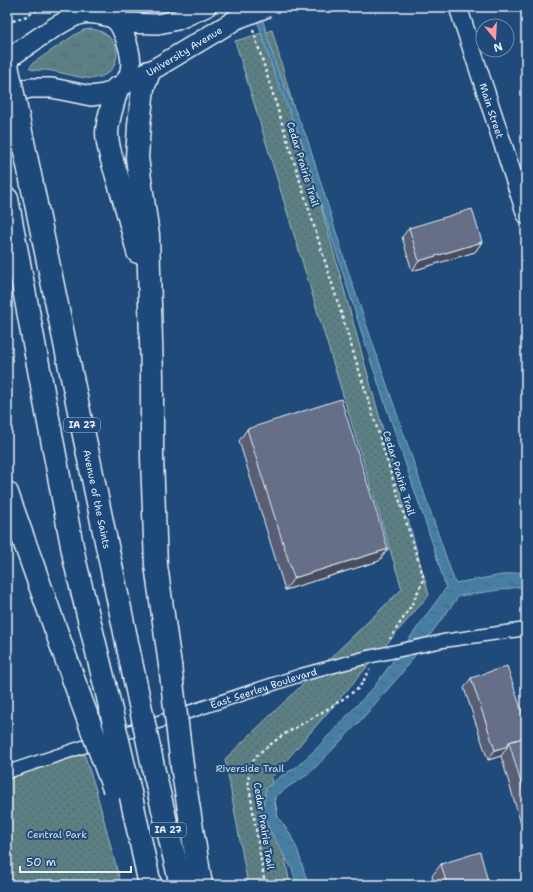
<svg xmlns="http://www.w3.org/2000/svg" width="533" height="892" font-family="'Shantell Sans',sans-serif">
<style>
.grass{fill:url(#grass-tufts);stroke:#a2b8be}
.park{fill:url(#park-dots);stroke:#a2b8be}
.water{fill:url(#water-ripples);stroke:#87acc4}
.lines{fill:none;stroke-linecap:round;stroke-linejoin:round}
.street-casing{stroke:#e8f1f8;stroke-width:15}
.secondary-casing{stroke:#e8f1f8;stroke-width:20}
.primary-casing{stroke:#e8f1f8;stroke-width:22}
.highway-casing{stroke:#e8f1f8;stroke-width:25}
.path{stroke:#e8f1f8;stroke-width:2.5;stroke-dasharray:3 3;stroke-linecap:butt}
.street{stroke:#1f4a7a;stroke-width:12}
.secondary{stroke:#1f4a7a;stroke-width:17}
.primary{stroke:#1f4a7a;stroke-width:19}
.highway{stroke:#1f4a7a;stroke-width:22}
.street-bridge-casing{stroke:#e8f1f8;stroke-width:15;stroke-linecap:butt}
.primary-bridge-casing{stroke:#e8f1f8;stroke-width:22;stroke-linecap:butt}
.highway-bridge-casing{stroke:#e8f1f8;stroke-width:25;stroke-linecap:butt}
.street-bridge{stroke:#1f4a7a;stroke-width:12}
.primary-bridge{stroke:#1f4a7a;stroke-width:19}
.highway-bridge{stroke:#1f4a7a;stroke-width:22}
.wall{fill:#585f75;stroke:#e8f1f8}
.shaded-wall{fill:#474d5f;stroke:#e8f1f8}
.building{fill:#666e88;stroke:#e8f1f8}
.labels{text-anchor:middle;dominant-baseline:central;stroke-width:4;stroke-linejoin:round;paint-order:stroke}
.shield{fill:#1f4a7a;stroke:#acbfd2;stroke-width:1}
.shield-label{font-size:9px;font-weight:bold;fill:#e8f1f8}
.street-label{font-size:10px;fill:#e8f1f8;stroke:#1f4a7a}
.park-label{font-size:10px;fill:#d3e0e7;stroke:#1f4a7a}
</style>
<defs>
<pattern id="grass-tufts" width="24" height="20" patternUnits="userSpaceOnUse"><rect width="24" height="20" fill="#5c7f84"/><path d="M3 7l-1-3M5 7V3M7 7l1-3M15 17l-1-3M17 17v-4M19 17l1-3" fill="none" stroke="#52666a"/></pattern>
<pattern id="park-dots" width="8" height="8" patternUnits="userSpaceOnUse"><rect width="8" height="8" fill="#5c7f84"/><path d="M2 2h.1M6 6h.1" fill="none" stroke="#52666a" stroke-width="1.8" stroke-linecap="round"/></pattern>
<pattern id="water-ripples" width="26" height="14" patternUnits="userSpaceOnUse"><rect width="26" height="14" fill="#467ea2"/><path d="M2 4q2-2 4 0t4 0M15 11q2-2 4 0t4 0" fill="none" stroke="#46667a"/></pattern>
</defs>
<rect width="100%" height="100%" fill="#1f4a7a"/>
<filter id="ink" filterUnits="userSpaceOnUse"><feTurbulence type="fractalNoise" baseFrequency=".025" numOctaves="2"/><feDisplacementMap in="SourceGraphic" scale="8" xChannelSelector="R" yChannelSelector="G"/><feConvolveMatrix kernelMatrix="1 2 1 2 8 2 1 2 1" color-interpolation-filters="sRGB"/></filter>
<g filter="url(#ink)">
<!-- grass -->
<path class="grass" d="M91,29C121,32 126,68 100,77C87,82 60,71 45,70C40,70 35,71 30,69V67L33,63L76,34L84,30Z"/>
<!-- park -->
<path class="park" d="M272,30L429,595L271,778L290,885H248L225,759L402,589L235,41Z
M82,747L96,790L121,885H7V772Z"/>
<!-- water -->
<path class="water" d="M253,7H259L276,66L307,138L349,274L455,583L526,571V586L459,596L401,674L361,720L309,774L288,787L274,798L277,816L289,832L298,851L308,885H297L292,869L267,825L263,807L266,788L281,776L295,768L315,750L374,687L446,588L433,545L368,353L301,140L274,73Z"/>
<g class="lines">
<defs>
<g id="street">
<path d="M443,641L526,629"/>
<path id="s1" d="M7,772L301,675L368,657"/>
</g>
<g id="secondary">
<path id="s2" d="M458,7L526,215"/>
</g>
<g id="primary">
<path d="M119,23L158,24L177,20L206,7"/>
<path d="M7,59C25,48 65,17 83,14C95,12 105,16 116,19C125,33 137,63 127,79C125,81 123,84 121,86"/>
<path id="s3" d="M7,95L30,88H52L91,96L105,94L149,72L237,19"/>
</g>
<g id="highway">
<path d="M113,7L116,19"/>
<path d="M149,72L143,88L139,125L137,158L148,235L152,376V458L156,565L170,665"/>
<path d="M117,88C114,102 107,119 107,133C107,149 114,165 118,180C126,204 132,228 138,252"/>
<path id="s4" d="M30,175L134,676"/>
<path d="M7,199L75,562L105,685"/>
<path d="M7,493L78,692"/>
<path d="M182,766L201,885"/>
<path d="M155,776L181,885"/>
<path d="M128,783L150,885"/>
</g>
</defs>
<!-- street casing -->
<use href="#street" class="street-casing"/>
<!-- secondary casing -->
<use href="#secondary" class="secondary-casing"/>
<!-- primary casing -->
<use href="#primary" class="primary-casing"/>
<!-- highway casing -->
<use href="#highway" class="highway-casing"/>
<!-- path -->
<path class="path" d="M7,23L27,16L41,7
M253,30L424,579L411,606L390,639
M265,885L248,780L252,762L259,753L283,735L331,707L359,688L370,670"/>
<!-- street -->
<use href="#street" class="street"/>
<!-- secondary -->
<use href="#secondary" class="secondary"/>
<!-- primary -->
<use href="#primary" class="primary"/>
<!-- highway -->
<use href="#highway" class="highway"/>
<defs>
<path id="street-bridge" d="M368,657L443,641"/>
<path id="primary-bridge" d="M237,19L268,7"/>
<path id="highway-bridge" d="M7,65L30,175
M170,665L182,766
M134,676L155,776
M105,685L128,783
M78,692L114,789"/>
</defs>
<!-- street-bridge casing -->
<use href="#street-bridge" class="street-bridge-casing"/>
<!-- primary-bridge casing -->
<use href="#primary-bridge" class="primary-bridge-casing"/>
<!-- highway-bridge casing -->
<use href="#highway-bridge" class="highway-bridge-casing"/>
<!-- street-bridge -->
<use href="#street-bridge" class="street-bridge"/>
<!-- primary-bridge -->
<use href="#primary-bridge" class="primary-bridge"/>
<!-- highway-bridge -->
<use href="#highway-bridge" class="highway-bridge"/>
</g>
<!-- wall -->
<path class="wall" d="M409,228L482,242L475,252L412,271L402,237Z
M247,429L388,549L379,561L285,590L239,441Z
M471,678L526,724V841L501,756L488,760L464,688Z
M441,864L489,885H435L432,876Z"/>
<!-- shaded-wall -->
<path class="shaded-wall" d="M482,242L475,252L412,271L419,261Z
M388,549L379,561L285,590L294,578Z
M508,746L501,756L488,760L495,750Z"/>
<!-- building -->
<path class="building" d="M472,209L482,242L419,261L409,228Z
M341,399L388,549L294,578L247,429Z
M507,666L526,724V737L509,742L507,745L508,746L495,750L471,678Z
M526,737V800L509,742Z
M480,852L489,885H447L441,864Z"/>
</g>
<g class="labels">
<!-- shield labels -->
<g class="shield">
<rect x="64" y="418" width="36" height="14" rx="3"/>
<rect x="150" y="823" width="36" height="14" rx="3"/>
</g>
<g class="shield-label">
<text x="82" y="425">IA 27</text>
<text x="168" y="830">IA 27</text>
</g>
<!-- street labels -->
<g class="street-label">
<text stroke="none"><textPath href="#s3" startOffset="190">University Avenue</textPath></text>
<text stroke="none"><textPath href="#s2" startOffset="109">Main Street</textPath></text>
<text transform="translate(303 164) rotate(73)">Cedar Prairie Trail</text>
<text transform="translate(399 473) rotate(73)">Cedar Prairie Trail</text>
<text stroke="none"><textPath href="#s4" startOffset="331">Avenue of the Saints</textPath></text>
<text stroke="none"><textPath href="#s1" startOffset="270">East Seerley Boulevard</textPath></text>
<text transform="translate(264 826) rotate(81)">Cedar Prairie Trail</text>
</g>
<!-- park labels -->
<g class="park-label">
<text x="250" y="768">Riverside Trail</text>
<text x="57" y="834">Central Park</text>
</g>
</g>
<!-- margin -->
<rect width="533" height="892" fill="none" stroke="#1f4a7a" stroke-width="24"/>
<rect x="12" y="12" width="509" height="868" fill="none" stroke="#e8f1f8" stroke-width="1.5" filter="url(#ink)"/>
<!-- north arrow -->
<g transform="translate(495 38) rotate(162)"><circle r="19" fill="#1f4a7a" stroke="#6f8dac"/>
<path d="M0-3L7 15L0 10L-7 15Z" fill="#ff9aa2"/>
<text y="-6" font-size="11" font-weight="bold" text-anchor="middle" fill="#e8f1f8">N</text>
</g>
<!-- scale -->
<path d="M20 866v6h111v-6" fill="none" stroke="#e8f1f8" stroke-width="2"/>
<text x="26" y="866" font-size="12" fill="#e8f1f8" stroke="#1f4a7a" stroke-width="3" paint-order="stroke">50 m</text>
</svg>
